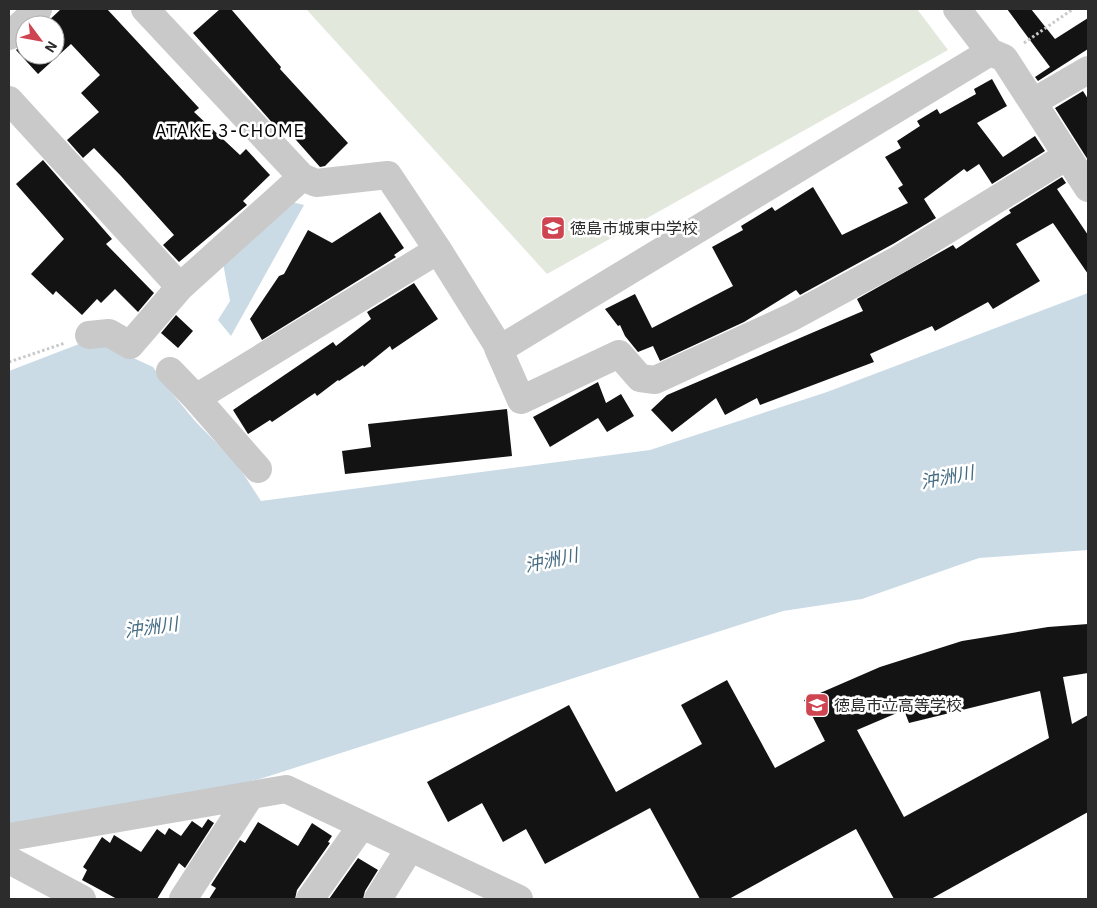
<svg xmlns="http://www.w3.org/2000/svg" width="1097" height="908" font-family="'IBM Plex Sans','Noto Sans JP',sans-serif">
<style>
.green{fill:#e3e8dc}
.water{fill:#cadbe6}
.building{fill:#131313;fill-rule:evenodd}
.lines{fill:none;stroke-linecap:round;stroke-linejoin:round}
.path{stroke:#c9c9c9;stroke-width:3;stroke-dasharray:2.5 2.5;stroke-linecap:butt}
.minor{stroke:#c9c9c9;stroke-width:28}
.labels{text-anchor:middle;dominant-baseline:central;stroke-width:5;stroke-linejoin:round;paint-order:stroke}
.poi-label{font-size:16px;fill:#2c2c2c;stroke:#fff;text-anchor:start}
.neighbourhood-label{font-size:18px;letter-spacing:1px;fill:#000;stroke:#fff}
.water-label{font-size:18px;font-style:italic;fill:#456c83;stroke:#fff}
</style>
<rect width="100%" height="100%" fill="#fff"/>
<!-- green -->
<path class="green" d="M917,9L948,50L547,274L307,10Z"/>
<!-- water -->
<path class="water" d="M284,200L304,205L231,336L218,320L230,301L223,263Z
M1088,293V550L979,558L862,599L783,611L263,778L229,787L9,827V371L92,339L153,367L166,386L195,421L237,464L261,501L650,450L827,392Z"/>
<!-- building -->
<path class="building" d="M61,9H107L199,108L194,112L240,155L246,149L270,175L243,201L247,205L179,262L163,245L174,235L121,176L94,148L83,158L67,140L99,112L81,93L100,75L71,44L38,74L16,50L25,42V55H55V25H44Z
M220,9H231L281,67L280,69L348,143L325,166L320,167L281,123L276,127L193,33Z
M1007,9H1031L1055,39L1088,18V49L1038,81L1035,77L1050,67Z
M992,79L1007,106L977,123L1003,157L1035,136L1045,151L992,184L979,164L967,172L964,169L924,199L936,218L893,244L800,295L796,290L744,322L660,361L653,346L638,352L625,336L620,325L618,326L605,309L635,294L652,328L733,286L712,247L743,230L741,226L772,207L775,211L813,187L842,235L908,203L898,188L903,185L885,157L901,148L897,141L920,126L917,121L937,109L940,114L976,94L974,89Z
M1083,91L1088,99V160L1055,108Z
M43,160L112,239L106,244L154,293L138,312L115,289L101,303L97,299L82,315L56,291L53,295L31,274L64,239L16,184Z
M1062,177L1066,183L1057,189L1088,235V274L1053,223L1016,244L1040,281L993,309L988,302L935,331L932,326L870,354L874,362L760,405L757,398L725,415L716,398L672,432L651,410L667,395L863,311L857,299L953,245L956,249L1006,216L1011,213L1009,210Z
M380,212L404,248L394,255L396,257L262,340L250,319L279,276L284,274L308,230L332,243Z
M414,283L438,319L392,350L390,346L364,367L363,365L339,381L338,380L317,396L315,393L272,422L270,420L248,434L233,410L333,342L336,346L371,319L367,312Z
M176,315L193,331L178,348L161,333Z
M598,382L606,403L621,394L634,416L607,432L598,418L550,447L533,417Z
M507,409L512,456L345,474L342,451L371,447L368,424Z
M1088,624V673L1063,677L1072,724L1088,715V812L931,899H894L856,829L729,899H700L650,808L545,864L526,829L503,842L482,803L448,822L427,782L569,705L616,792L702,744L681,705L727,680L775,768L825,741L804,700L880,667L962,641L1048,627ZM1040,691L1049,738L904,817L857,730L904,710L909,723Z
M208,819L214,823L185,868L179,863L157,899H117L82,880L87,870L83,867L102,837L110,843L114,835L141,852L157,829L165,835L169,828L181,836L192,821L202,828Z
M258,822L298,846L312,823L332,836L328,842L330,843L297,890L295,899H209L216,888L211,885L240,840L245,843Z
M358,858L378,870L365,891L363,899H329Z"/>
<g class="lines">
<!-- path -->
<path class="path" d="M1024,43L1073,9
M9,362L65,343"/>
<!-- minor -->
<path class="minor" d="M145,9L302,177L316,183L388,175L438,250L500,349L990,52L957,9
M9,36L38,9
M990,52L1004,58L1088,188
M9,100L180,287
M1033,102L1088,70
M89,335L109,333L130,345L180,287L302,177
M498,348L521,400L619,354L640,378L655,380L792,317L901,258L1067,156
M170,371L196,398L438,250
M196,398L258,469
M9,837L286,789L519,899
M9,860L82,899
M183,899L250,796
M310,899L362,825
M378,899L410,848"/>
</g>
<!-- icons -->
<defs>
<symbol id="school-square" viewBox="-11 -11 22 22"><rect x="-9" y="-9" width="18" height="18" rx="4" fill="#ce4450" stroke="#fff"/><path d="M0-5L7-2L0 1L-7-2ZM-4 1L0 2.5L4 1V4Q0 6-4 4Z" fill="#fff"/></symbol>
</defs>
<g fill-rule="evenodd">
<use href="#school-square" x="539" y="214" width="28" height="28"/>
<use href="#school-square" x="803" y="691" width="28" height="28"/>
</g>
<g class="labels">
<!-- poi labels -->
<g class="poi-label">
<text x="570" y="228">徳島市城東中学校</text>
<text x="834" y="705">徳島市立高等学校</text>
</g>
<!-- neighbourhood labels -->
<g class="neighbourhood-label">
<text x="230" y="130">ATAKE 3-CHOME</text>
</g>
<!-- water labels -->
<g class="water-label">
<text transform="translate(947 477) rotate(-11)">沖洲川</text>
<text transform="translate(551 560) rotate(-12)">沖洲川</text>
<text transform="translate(151 627) rotate(-8)">沖洲川</text>
</g>
</g>
<!-- border -->
<rect width="1097" height="908" fill="none" stroke="#2c2c2c" stroke-width="20"/>
<!-- north arrow -->
<g transform="translate(40 40) rotate(122)"><circle r="24" fill="#ffffff" stroke="#ababab"/>
<path d="M0-4L9 19L0 12L-9 19Z" fill="#ce4450"/>
<text y="-8" font-size="14" font-weight="bold" text-anchor="middle" fill="#2c2c2c">N</text>
</g>
</svg>
